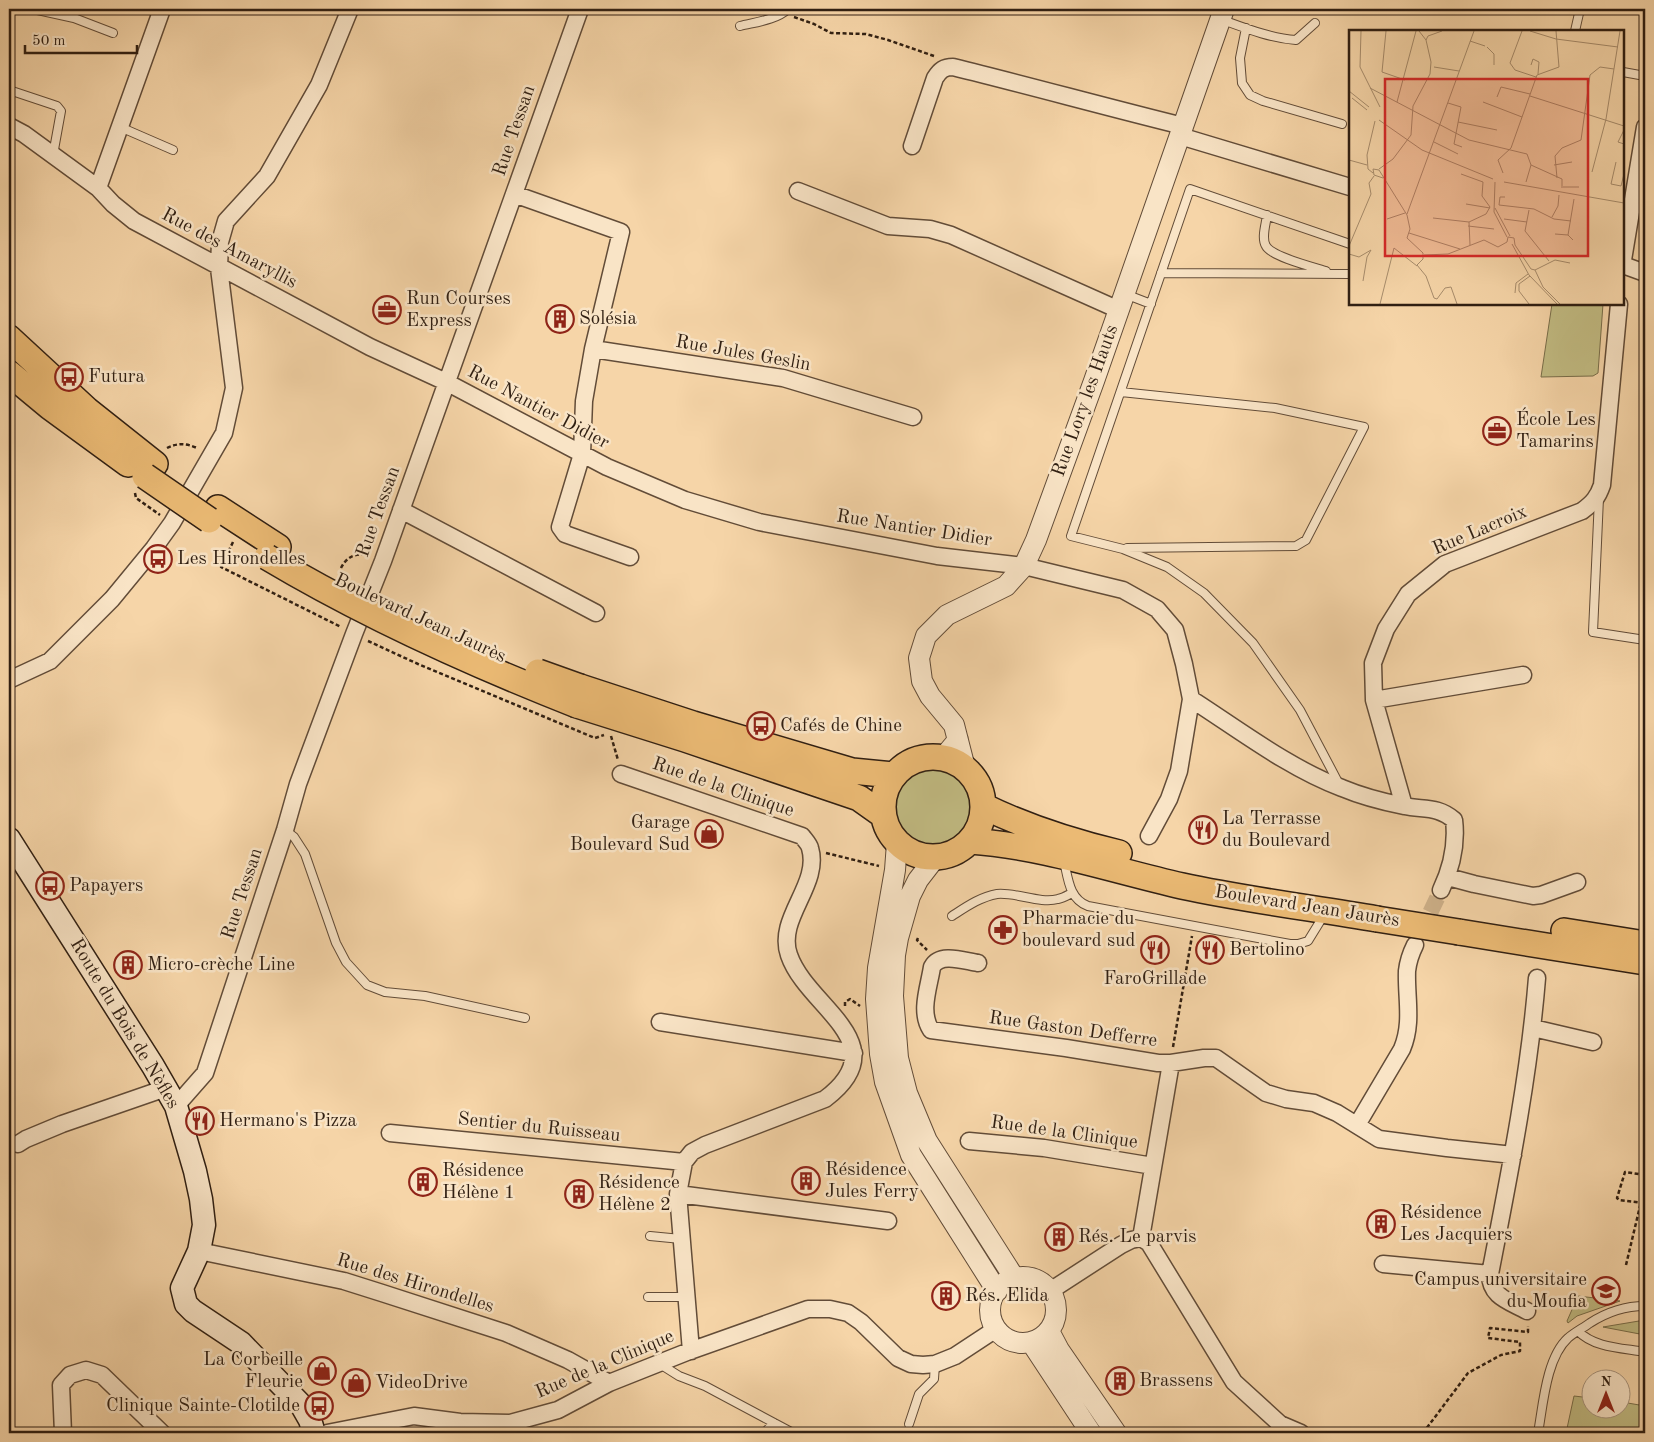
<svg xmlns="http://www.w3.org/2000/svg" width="1654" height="1442" font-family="'Old Standard TT',serif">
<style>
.green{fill:#c2bc83;stroke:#796e4a}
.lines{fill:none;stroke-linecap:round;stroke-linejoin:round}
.minor-tunnel{stroke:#ceb18a;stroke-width:16;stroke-dasharray:16 8;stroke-linecap:butt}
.service-casing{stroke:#624c38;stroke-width:10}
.minor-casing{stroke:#624c38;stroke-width:19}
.tertiary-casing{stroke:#624c38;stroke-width:22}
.secondary-casing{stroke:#301f12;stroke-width:25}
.primary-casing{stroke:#301f12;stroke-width:28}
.path{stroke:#301f12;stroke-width:2.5;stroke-dasharray:4 2.5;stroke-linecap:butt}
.service{stroke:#f9e4c6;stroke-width:8}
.minor{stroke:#f9e4c6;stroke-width:16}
.tertiary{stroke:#f9e4c6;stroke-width:20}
.secondary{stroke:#f9e4c6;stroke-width:22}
.primary{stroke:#ebba74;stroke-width:25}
.primary-bridge-casing{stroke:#301f12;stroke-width:28;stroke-linecap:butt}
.primary-bridge{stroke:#ebba74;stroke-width:25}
.labels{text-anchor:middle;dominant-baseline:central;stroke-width:5;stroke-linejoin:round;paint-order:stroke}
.street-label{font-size:19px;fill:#301f12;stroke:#f9e4c6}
.poi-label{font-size:19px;fill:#301f12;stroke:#f9e4c6;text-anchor:start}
.inset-road{fill:none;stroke:#a78c6c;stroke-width:1}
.view{fill:#d62828;fill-opacity:0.15;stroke:#d62828;stroke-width:2.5}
.inset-edge{fill:none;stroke:#301f12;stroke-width:2.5}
</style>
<rect width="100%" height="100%" fill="#f6d5a8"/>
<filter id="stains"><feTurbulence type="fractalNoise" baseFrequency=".004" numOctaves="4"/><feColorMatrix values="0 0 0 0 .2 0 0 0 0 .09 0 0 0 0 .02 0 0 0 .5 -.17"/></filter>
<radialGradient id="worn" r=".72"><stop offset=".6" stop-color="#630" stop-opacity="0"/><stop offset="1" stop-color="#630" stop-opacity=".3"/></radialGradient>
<!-- green -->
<path class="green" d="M1552,304H1603L1598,373L1593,376L1541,377Z
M891 808a41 41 0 1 1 82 0a41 41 0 1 1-82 0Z
M1578,1296L1620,1301L1577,1316L1568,1323L1567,1321Z
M1645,1320V1335L1603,1327Z
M1574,1396L1591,1398L1592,1410H1622V1402L1645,1406L1640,1433H1566Z"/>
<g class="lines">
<!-- minor-tunnel -->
<path class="minor-tunnel" d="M1420,934L1441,890"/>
<defs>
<path id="service" d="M33,9L74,18L113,33
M1220,19C1245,28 1270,38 1296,40L1315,23
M740,26C756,22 776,20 788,9
M1246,28L1240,58L1242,83L1250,95L1263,101L1342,124
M1575,31L1580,9
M1623,72L1645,76
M9,90L57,106L61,111L53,155
M120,127L173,150
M1267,215C1266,224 1261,238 1266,246C1272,257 1313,267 1326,271
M1161,273L1350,274
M1125,294L1151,304
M1121,392L1275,408L1364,427L1306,540L1296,546L1127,548
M1599,498L1593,632L1645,640
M1339,784L1300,710L1253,643L1204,593L1167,567L1123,549L1071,536L1190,189L1350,244
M285,830L294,837L305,854L336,943L346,962L367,985L385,992L425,996L525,1018
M1064,861C1068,878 1069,899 1088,906L1290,944H1298L1308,941L1324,915
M952,916C966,907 980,897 997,894C1016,892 1040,904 1058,899C1063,898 1068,895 1072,893
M650,1236L681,1239
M648,1297H686
M1578,1331C1594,1348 1623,1348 1645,1352
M660,1364L679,1376L705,1386L793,1433
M909,1424L919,1394L934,1379L935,1364
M764,1433L774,1423
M1538,1433C1543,1406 1546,1358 1568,1338C1575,1332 1583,1328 1590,1323C1607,1312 1626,1306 1645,1306"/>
<path id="minor" d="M9,126L24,134L98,188L113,204L134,221L370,347L446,382L607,467L685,500L759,522L937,556L1024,566L1123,590L1157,609L1175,630L1184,664L1191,699L1179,771L1169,799L1149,836
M1180,136L1350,187
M912,146L935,78C940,70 944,67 953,67C1030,86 1106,107 1183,126
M98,188L162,9
M798,191L888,226L930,229L951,235L1119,310
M514,194L621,232L593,349L584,401L582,454L560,527L565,534L630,557
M1623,260L1645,127
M1623,265L1645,273
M593,349L783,378L913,417
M401,510L596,613
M9,680L50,661L112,599L154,548L172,523L224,433L234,388L219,268L220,242L226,221L267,176L319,85L350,9
M1191,699C1238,729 1290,769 1342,788C1361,796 1384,802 1404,806C1424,810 1438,806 1454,820C1457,845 1452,867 1441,890
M1374,700L1523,675
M621,774L802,836C805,840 809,844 810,848C821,885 776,918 789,955C807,1008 899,1043 825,1099L705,1145L692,1152L684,1162L678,1194L691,1351
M1404,806L1374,700L1373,663L1386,629L1408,594L1445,564L1582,511C1593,503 1598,497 1602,485L1619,304
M1448,877L1474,884L1533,896L1541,895L1577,882
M978,963C964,961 940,952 932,967C929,987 919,1012 931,1030L1066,1048L1158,1063H1171L1204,1058H1216L1266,1093L1286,1099L1314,1103L1337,1113L1379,1139L1447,1148L1513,1155
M660,1022L854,1053
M1533,1028L1593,1042
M176,1106L205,1073L285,830L298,784L354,634L383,561L580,9
M1357,1125L1402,1049C1413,1023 1406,998 1407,971C1408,962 1411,953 1415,945
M390,1133L684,1162
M969,1141L1044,1148L1153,1166
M18,1144L26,1139L62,1124L166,1088
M678,1194L888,1221
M1141,1238L1149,1243L1234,1382L1280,1424L1301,1433
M1141,1238L1171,1063
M199,1251L344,1281L382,1293L506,1333L568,1360L609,1383
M1383,1264L1490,1274C1490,1297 1509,1301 1527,1311
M1490,1274C1509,1176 1529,1077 1537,978
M1050,1291L1121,1245L1131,1240L1141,1238
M63,1433L61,1385L70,1375L86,1370L102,1375L162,1433
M327,1433L414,1416L460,1422L510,1423L558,1410L609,1383L687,1352L808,1309H830L848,1313L861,1322L898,1358L911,1364L923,1365L935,1364L955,1356L996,1329"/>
<path id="tertiary" d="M943,758L958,740
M965,768L954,725L930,696L922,681L919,658L926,636L947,615L1006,586L1024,566L1036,540L1094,381L1224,9
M897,843L895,870L878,968L876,999L880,1054L885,1082L911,1155L997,1291
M935,858L918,880L910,896L898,938L895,955L893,996L898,1058L907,1093L927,1141L1015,1279
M990 1310a33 33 0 1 1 66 0a33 33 0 1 1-66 0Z
M1049,1331L1059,1350L1116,1433
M1031,1342L1091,1433"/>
<path id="secondary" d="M9,839L153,1066L176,1106L195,1171L201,1199L204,1225L199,1251L182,1288L186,1304L193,1311L241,1343L302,1406L310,1420L314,1433"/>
<path id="primary" d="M9,338L87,410L155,464
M9,373L50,407L128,464
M218,508L278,547
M580,687L693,724L852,771L893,775
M577,705L685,739L859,798L883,815
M883 807a50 50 0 1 1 100 0a50 50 0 1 1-100 0Z
M983,806C1026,827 1073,842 1119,853
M970,841C1042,846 1112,870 1182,886C1247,900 1313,908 1377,919
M1564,931L1645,944
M1459,932L1645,962"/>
</defs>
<!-- service casing -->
<use href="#service" class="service-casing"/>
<!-- minor casing -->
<use href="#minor" class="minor-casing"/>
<!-- tertiary casing -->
<use href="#tertiary" class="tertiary-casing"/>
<!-- secondary casing -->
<use href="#secondary" class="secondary-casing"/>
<!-- primary casing -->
<use href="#primary" class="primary-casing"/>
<!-- path -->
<path class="path" d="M794,17L814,24L831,33L866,34L888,40L934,56
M167,448C177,443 186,443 197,448
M135,493L136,498L160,515
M233,542L221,567L341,627
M341,568C347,556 356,553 368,555
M368,641L418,664L595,738L604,735
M611,736L618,760
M826,853L879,866
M918,938L917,940L927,950
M845,1006V1002L850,999L860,1006
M1173,1047L1192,936
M1645,1175L1625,1172L1617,1198L1619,1200L1645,1203
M1626,1265L1641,1202
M1423,1433L1468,1373L1501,1355L1520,1351V1342L1488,1338L1490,1328L1528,1332V1326"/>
<!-- service -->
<use href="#service" class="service"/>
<!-- minor -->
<use href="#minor" class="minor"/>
<!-- tertiary -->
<use href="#tertiary" class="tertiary"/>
<!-- secondary -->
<use href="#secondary" class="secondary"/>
<!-- primary -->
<use href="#primary" class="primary"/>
<defs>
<path id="primary-bridge" d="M145,476L209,520
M267,557C366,616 470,663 577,705
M538,672L580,687
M1377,919L1459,932"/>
</defs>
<!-- primary-bridge casing -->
<use href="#primary-bridge" class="primary-bridge-casing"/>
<!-- primary-bridge -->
<use href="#primary-bridge" class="primary-bridge"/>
</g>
<!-- icons -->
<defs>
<symbol id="office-ring" viewBox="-11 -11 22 22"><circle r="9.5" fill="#f9e4c6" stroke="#8f2418" stroke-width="1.5"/><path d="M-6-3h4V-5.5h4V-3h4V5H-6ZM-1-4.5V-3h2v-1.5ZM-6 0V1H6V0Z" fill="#8f2418"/></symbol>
<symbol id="building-ring" viewBox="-11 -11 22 22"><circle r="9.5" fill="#f9e4c6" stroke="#8f2418" stroke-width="1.5"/><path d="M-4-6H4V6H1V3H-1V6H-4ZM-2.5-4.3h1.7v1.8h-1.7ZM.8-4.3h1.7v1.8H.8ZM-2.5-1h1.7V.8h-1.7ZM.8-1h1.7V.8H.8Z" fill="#8f2418"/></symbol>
<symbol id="bus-ring" viewBox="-11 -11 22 22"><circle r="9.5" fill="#f9e4c6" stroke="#8f2418" stroke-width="1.5"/><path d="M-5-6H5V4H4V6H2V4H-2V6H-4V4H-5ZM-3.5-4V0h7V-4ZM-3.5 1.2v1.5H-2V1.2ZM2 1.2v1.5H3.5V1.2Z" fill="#8f2418"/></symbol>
<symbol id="restaurant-ring" viewBox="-11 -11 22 22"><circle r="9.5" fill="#f9e4c6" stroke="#8f2418" stroke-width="1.5"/><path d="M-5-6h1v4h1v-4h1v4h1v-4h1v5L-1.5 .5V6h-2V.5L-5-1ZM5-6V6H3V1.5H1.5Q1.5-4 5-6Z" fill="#8f2418"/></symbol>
<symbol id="shop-ring" viewBox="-11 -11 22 22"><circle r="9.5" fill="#f9e4c6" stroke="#8f2418" stroke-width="1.5"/><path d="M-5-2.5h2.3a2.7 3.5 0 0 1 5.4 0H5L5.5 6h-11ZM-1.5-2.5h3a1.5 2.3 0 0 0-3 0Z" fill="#8f2418"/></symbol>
<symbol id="pharmacy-ring" viewBox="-11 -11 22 22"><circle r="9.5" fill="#f9e4c6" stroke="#8f2418" stroke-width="1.5"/><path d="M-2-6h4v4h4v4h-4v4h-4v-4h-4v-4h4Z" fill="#8f2418"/></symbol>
<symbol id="university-ring" viewBox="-11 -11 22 22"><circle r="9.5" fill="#f9e4c6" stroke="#8f2418" stroke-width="1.5"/><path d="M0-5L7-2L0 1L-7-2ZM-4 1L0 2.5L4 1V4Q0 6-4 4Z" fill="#8f2418"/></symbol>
</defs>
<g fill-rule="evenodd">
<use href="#office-ring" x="371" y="294" width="32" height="32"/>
<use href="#building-ring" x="544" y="303" width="32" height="32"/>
<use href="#bus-ring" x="53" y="361" width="32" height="32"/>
<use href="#office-ring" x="1481" y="415" width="32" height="32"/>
<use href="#bus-ring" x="142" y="543" width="32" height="32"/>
<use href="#bus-ring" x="745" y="710" width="32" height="32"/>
<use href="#restaurant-ring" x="1187" y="814" width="32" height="32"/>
<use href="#shop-ring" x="693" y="818" width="32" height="32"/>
<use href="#bus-ring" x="34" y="870" width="32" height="32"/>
<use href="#pharmacy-ring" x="987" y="914" width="32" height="32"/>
<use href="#restaurant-ring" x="1139" y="934" width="32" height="32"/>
<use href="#restaurant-ring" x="1194" y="934" width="32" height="32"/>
<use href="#building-ring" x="112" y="949" width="32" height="32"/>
<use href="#restaurant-ring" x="184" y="1105" width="32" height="32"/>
<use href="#building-ring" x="790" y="1165" width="32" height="32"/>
<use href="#building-ring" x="407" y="1166" width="32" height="32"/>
<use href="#building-ring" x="563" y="1178" width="32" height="32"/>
<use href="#building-ring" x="1365" y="1208" width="32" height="32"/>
<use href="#building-ring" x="1043" y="1221" width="32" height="32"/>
<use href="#university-ring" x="1590" y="1275" width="32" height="32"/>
<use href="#building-ring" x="930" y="1280" width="32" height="32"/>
<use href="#shop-ring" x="306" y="1355" width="32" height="32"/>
<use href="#building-ring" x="1104" y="1365" width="32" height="32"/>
<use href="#shop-ring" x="340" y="1367" width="32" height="32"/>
<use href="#bus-ring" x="303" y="1390" width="32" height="32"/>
</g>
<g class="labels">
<!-- street labels -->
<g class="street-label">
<text transform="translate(515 131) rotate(-71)">Rue Tessan</text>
<text transform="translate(229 249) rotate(28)">Rue des Amaryllis</text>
<text transform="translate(743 354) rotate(10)">Rue Jules Geslin</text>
<text transform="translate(1086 401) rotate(-70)">Rue Lory les Hauts</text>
<text transform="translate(538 408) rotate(28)">Rue Nantier Didier</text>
<text transform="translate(379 512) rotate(-70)">Rue Tessan</text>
<text transform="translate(914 529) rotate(9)">Rue Nantier Didier</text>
<text transform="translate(1480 531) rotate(-23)">Rue Lacroix</text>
<text transform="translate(420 619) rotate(25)">Boulevard Jean Jaurès</text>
<text transform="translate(723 788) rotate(19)">Rue de la Clinique</text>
<text transform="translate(243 894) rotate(-72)">Rue Tessan</text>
<text transform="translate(1307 907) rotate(9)">Boulevard Jean Jaurès</text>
<text transform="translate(124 1024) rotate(59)">Route du Bois de Nèfles</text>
<text transform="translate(1073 1030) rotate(8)">Rue Gaston Defferre</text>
<text transform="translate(539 1128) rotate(6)">Sentier du Ruisseau</text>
<text transform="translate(1064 1133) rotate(8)">Rue de la Clinique</text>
<text transform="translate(415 1284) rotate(17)">Rue des Hirondelles</text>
<text transform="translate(605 1365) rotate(-23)">Rue de la Clinique</text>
</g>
<!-- poi labels -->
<g class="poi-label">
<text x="406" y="299">Run Courses<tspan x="406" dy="22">Express</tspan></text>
<text x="579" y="319">Solésia</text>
<text x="88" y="377">Futura</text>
<text x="1516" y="420">École Les<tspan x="1516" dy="22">Tamarins</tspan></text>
<text x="177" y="559">Les Hirondelles</text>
<text x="780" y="726">Cafés de Chine</text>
<text x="1222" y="819">La Terrasse<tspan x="1222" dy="22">du Boulevard</tspan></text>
<text x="690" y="823" text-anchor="end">Garage<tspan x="690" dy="22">Boulevard Sud</tspan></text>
<text x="69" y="886">Papayers</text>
<text x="1022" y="919">Pharmacie du<tspan x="1022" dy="22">boulevard sud</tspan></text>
<text x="1229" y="950">Bertolino</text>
<text x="147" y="965">Micro-crèche Line</text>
<text x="1155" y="979" text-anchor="middle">FaroGrillade</text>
<text x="219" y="1121">Hermano's Pizza</text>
<text x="825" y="1170">Résidence<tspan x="825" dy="22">Jules Ferry</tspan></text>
<text x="442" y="1171">Résidence<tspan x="442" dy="22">Hélène 1</tspan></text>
<text x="598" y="1183">Résidence<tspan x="598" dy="22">Hélène 2</tspan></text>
<text x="1400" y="1213">Résidence<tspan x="1400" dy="22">Les Jacquiers</tspan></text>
<text x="1078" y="1237">Rés. Le parvis</text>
<text x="1587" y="1280" text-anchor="end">Campus universitaire<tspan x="1587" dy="22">du Moufia</tspan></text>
<text x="965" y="1296">Rés. Elida</text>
<text x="303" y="1360" text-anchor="end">La Corbeille<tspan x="303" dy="22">Fleurie</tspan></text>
<text x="1139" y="1381">Brassens</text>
<text x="375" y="1383">VideoDrive</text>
<text x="300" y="1406" text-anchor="end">Clinique Sainte-Clotilde</text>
</g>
</g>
<!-- overview -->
<g transform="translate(1349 30)">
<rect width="275" height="275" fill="#f6d5a8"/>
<path class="inset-road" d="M12,1L11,37L31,77M37,1L33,42L56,50M173,1L161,33L166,40L187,47M181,1L207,9L269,17M77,10L79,6L93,1M121,11L136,16M138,17L145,24V35M182,35L184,29L190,32L189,44M85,37L110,41M21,58L120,110L178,124L182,135L177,152M0,61L20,77M181,66L275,96M148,67L152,57L181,64M3,68L18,80M48,72L67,1M134,72L173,87M99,73L112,77L105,114L113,117M30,90L73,120L144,149M109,92L148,100M275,100L269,112L275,114M85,112L109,124M0,130L18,135M267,132L262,154L272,156L275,144M182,135L213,149V158M205,135L223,132M30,139L44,129L62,105L64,76L81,44L82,32L77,10L70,1M243,142L257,89L271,1M24,143L19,139L18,125L26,91M154,143L149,130L162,118L188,45L210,37L207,1M112,144L134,152L133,166L141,177L137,184L120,192L121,215M34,148L25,145L24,139L30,140L58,185L61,199L58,208L74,223V229L68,235L77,246L85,268L88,269L96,258L102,257L108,274M208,148L206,126L213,118L232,110L241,45L251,37L265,39M146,152L145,182L158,207M155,152L275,173M214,157H230M156,167H151L150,175L185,179L205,189L222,191M117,174L141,178M146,178L161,206M180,180L176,201L200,231M58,184L125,1M203,187L209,176L210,165M84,188L120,192M38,189L56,183M155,189L178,192M119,196L145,199M60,203L111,219M206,204L219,205L224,210M219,205L225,169M158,212L159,207L165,208L166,215L182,239L186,240L194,257L211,274M163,214L180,245L208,274M0,216L22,164L20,153L25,146M0,224L10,227L22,220L18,227L14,251M75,225L99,224L135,210L149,217L158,212M186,240L206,230L221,233M170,261V254L181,246M170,261L180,274M166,263L167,253L179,244M31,274L45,218L68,236"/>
<path class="view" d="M36,49H239V226H36Z"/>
<rect width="275" height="275" class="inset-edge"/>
</g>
<!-- margin -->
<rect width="1654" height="1442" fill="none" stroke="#f6d5a8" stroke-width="30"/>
<rect x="10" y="10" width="1634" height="1422" fill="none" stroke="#301f12" stroke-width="2.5"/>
<rect x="15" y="15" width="1624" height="1412" fill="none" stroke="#301f12"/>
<!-- north arrow -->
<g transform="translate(1606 1394)"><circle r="24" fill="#f9e4c6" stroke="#a9957e"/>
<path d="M0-4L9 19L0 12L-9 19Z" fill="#8f2418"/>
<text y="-8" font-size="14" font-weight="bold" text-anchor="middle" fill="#301f12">N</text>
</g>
<!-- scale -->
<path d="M25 45v8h112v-8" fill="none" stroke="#301f12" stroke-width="2.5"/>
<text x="32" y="45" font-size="15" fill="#301f12" stroke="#f9e4c6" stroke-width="4" paint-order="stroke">50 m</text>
<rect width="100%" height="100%" filter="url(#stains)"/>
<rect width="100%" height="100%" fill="url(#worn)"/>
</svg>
